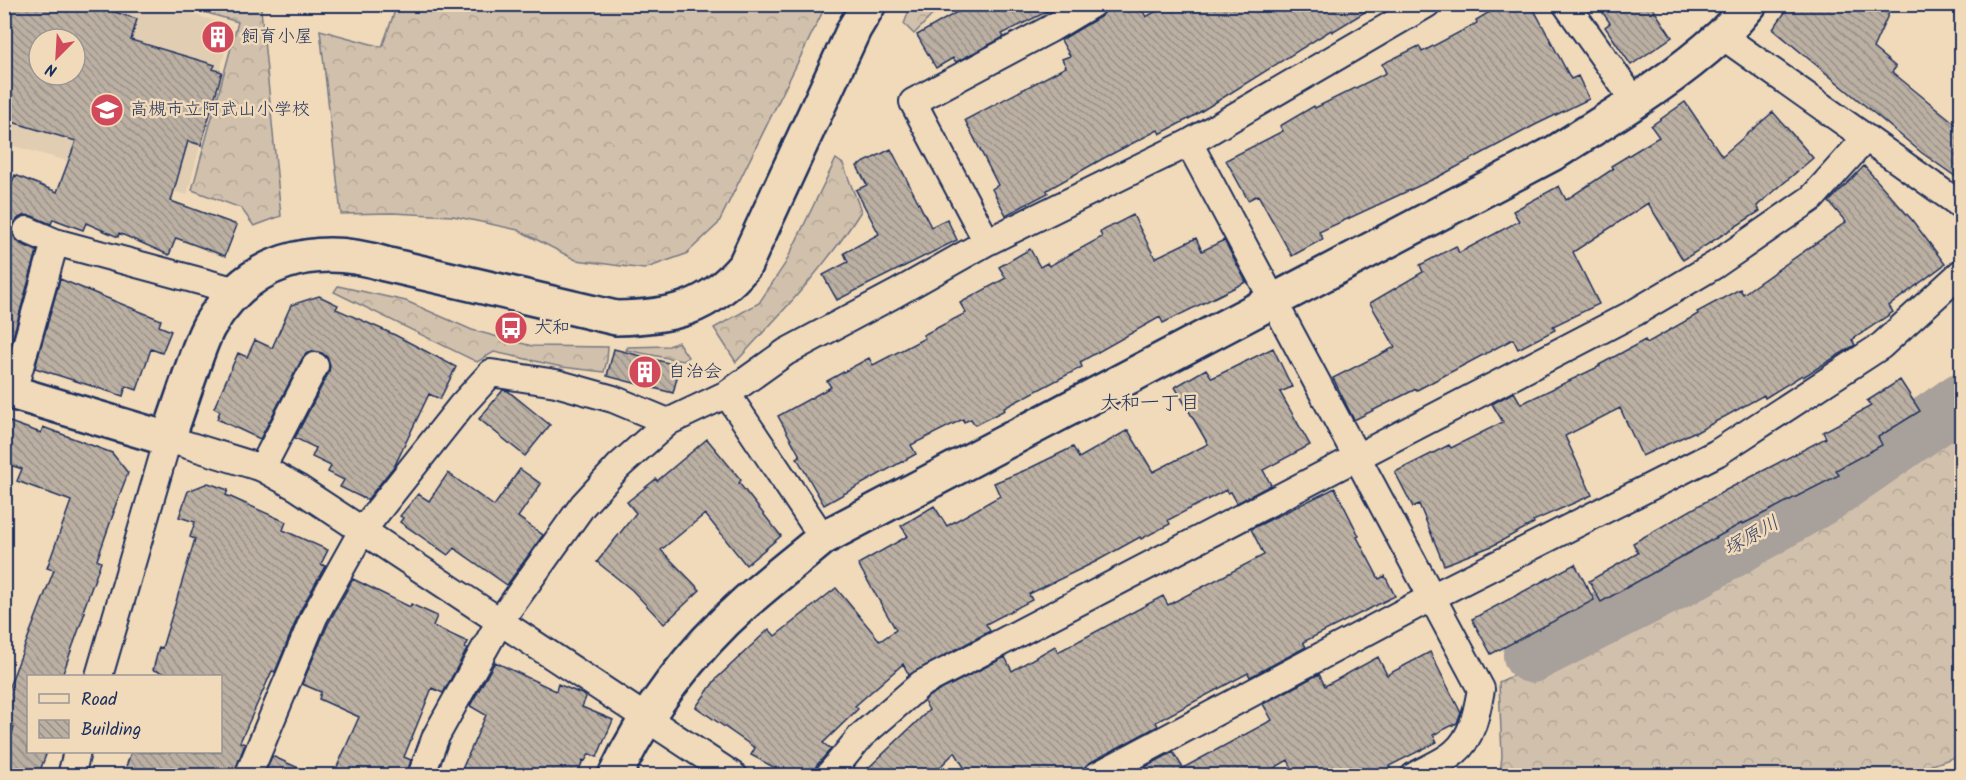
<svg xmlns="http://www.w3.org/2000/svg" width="1966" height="780" font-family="Kalam,'Klee One',sans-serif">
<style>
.built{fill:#e1cdb2;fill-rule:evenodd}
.forest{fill:url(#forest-crowns);stroke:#767885;stroke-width:1.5}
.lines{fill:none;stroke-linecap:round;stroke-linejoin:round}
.river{stroke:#a8a09a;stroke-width:56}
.building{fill:url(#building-back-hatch);stroke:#1b2f5e;stroke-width:1.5;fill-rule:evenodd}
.street-casing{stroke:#1b2f5e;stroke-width:30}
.secondary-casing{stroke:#1b2f5e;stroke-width:38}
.street{stroke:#f1dab9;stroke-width:26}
.secondary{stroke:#f1dab9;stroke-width:33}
.labels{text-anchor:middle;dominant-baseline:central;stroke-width:5;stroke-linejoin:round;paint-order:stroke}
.poi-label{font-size:18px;fill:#1b2f5e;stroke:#f1dab9;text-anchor:start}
.neighbourhood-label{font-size:20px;fill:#1b2f5e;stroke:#f1dab9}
.water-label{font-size:20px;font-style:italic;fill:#37466a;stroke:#f1dab9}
</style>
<defs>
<pattern id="forest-crowns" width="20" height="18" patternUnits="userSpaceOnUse" patternTransform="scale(1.5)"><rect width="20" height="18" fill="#d1c1ac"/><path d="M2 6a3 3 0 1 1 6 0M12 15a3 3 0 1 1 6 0" fill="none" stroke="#b3a696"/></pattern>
<pattern id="building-back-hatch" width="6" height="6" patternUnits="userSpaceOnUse" patternTransform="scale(1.5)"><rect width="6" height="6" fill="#bcb0a3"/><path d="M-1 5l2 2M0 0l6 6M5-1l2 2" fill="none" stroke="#989088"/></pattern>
</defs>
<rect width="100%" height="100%" fill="#f1dab9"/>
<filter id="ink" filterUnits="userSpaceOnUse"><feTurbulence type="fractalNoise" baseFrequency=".0167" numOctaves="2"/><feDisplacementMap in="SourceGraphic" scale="12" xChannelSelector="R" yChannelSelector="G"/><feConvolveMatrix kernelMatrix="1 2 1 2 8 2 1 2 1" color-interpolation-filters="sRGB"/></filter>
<g filter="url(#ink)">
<!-- built -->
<path class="built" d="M5,5H162L232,26L187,195L7,144L5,152ZM39,39H75V75H39Z"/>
<!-- forest -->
<path class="forest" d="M180,5H247L261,9L281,216L254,226L241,208L192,190L238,22Z
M397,5V4L826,5L718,224L686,254L644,269L576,260L518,230L453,216L392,213L341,214L320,30L382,47Z
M911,5V4L942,5L914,34L904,24Z
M836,159L843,164L861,211C826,267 780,314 736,362L714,328L759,303L785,264Z
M338,286L406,301L472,330L532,346L608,347L607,360L604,372L562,367L494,352L477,362L334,292Z
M678,342L688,357L683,361L626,350L628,347L669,346Z
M1961,424V755L1904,775H1500L1502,756L1499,682L1699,590L1826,517L1938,443Z"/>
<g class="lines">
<!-- river -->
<path class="river" d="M1531,655L1683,578L1825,495L1962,400"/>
</g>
<!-- building -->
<path class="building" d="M4,4H89L137,19L131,40L215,65L213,69L222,72L201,145L188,141L171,201L237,225L225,256L176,238L169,255L119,233L118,237L86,223L83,230L53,219L51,224L32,216L25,215L19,218L13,225L12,232L15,238L21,244L37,251L7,358L4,357V202L15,175L57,192L76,141L12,122L14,116L4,113ZM39,39H75V75H39Z
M971,4H1062L1002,34L1004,37L956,62L953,58L936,68L917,35Z
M1107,4H1139L1146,17L1169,4H1378L1332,32L1331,30L1192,117L1160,134L1158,130L1104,158L1047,190L1048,193L1006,215L992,189L998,185L965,120L1066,67L1062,59L1070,56L1061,40L1100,17L1105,12Z
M1503,4H1531L1571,79L1578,76L1589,99L1535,125L1438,177L1319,232L1323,239L1292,256L1258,195L1248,200L1226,160L1283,131L1280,126L1314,106L1315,108L1386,73L1382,64L1419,46L1422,52L1477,23L1476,20Z
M1597,4H1650L1672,37L1631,65L1605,27L1610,23Z
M1791,4H1893L1873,48L1896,67L1892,72L1962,129V181L1922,153L1773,29Z
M1685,102L1722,156L1773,112L1813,158L1757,206L1760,211L1683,260L1648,203L1573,252L1599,304L1553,326L1555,330L1518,349L1513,339L1417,390L1416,389L1354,420L1333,378L1395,347L1370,303L1423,272L1420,265L1456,246L1459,253L1519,221L1513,211L1559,186L1566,200L1613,169L1611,166L1659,137L1651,126Z
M891,149L931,227L947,219L957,240L837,300L823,275L848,262L844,253L879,234L856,190L867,185L857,166Z
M1864,166L1912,220L1945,264L1889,306L1893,312L1852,340L1855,345L1803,377L1802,375L1765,398L1764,395L1695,433L1694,432L1642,456L1620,408L1565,436L1592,495L1533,521L1534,523L1492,546L1444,565L1419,504L1413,507L1395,472L1449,445L1451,448L1503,422L1492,404L1514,392L1521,404L1600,366L1599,365L1645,340L1647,343L1698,314L1697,312L1740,289L1743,294L1846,222L1829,202Z
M1133,215L1155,258L1196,238L1202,251L1224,240L1246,282L1163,323L1160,317L1080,362L1082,367L1004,408L1005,410L975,425L971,419L964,422L963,419L911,445L916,454L824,505L797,458L800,456L778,416L831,387L827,381L869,358L873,365L925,338L923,335L966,313L960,303L1006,278L999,267L1030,249L1040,267L1047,263L1049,266L1102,237L1100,232Z
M60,279L161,320L159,326L171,331L162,353L151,349L137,390L126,386L123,396L35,368Z
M319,296L338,305L336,309L395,335L456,367L440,399L429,394L395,465L367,500L340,487L344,480L328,472L331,466L312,457L316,448L295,438L329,372L330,366L328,358L322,353L314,351L306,354L302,359L260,439L217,419L220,411L214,408L238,353L247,357L255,340L272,348L291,305Z
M1273,348L1292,387L1280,392L1310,445L1263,470L1271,485L1237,503L1231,492L1228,493L1226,490L1168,520L1170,524L1141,539L1140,537L1095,562L1029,594L1032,600L986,624L990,631L909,675L903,664L855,706L858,709L823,743L831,749L816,766L813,776H790L751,755L755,748L696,707L716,679L769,629L775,636L836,588L880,641L896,630L858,564L908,536L901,526L934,506L947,526L1000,496L994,483L1028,469L1073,447L1079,458L1128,430L1153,472L1208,444L1175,387L1206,369L1212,378Z
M614,349L680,366L673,393L607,376Z
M1900,380L1920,411L1878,437L1882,445L1836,470L1839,475L1743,524L1742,523L1601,602L1589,581L1638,553L1633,543L1726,490L1826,438L1823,432L1871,406L1867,401Z
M503,390L508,391L550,425L525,456L479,419Z
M4,420L41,433L43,427L112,453L128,473L113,512H114L97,560L101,562L83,611L85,612L62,676H28V752H47L38,776H4V754L14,728L4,725V700L54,570L47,568L71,501L17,481L22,469L4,463Z
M707,439L741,480L739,483L781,536L746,565L705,514L661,550L700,590L664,624L632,590L597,562L636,513L627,502L656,479L657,481Z
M520,469L541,484L518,517L543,535L507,585L454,548L448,555L400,522L403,518L400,516L418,494L429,501L448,473L494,506Z
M208,483L228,490L226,495L286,522L283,530L328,550L321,564L325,566L300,611L275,672L272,671L240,742L245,744L233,776H123L131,752H220V676H173L153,670L159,647L162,648L195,539L190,537L195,522L179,517L188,491Z
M1335,488L1359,536L1357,537L1379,579L1385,576L1395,596L1303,642L1306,647L1250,677L1248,673L1156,722L1158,726L1089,763L1083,769L1081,776H969L955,752L931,776H848L854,768L862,774L929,710L924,701L929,696L1005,657L1012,671L1055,646L1058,652L1163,596L1168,605L1264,555L1251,529Z
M1575,564L1594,600L1491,654L1472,619Z
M353,579L410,607L411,604L437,616L433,626L468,642L465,648L467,649L443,693L432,688L404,757L411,760L406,776H333L359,717L319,699L321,692L302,684L328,624Z
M1430,652L1461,713L1457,723L1433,735L1437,742L1389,766L1394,776H1296L1288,760L1260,776H1129L1173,752L1183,768L1272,720L1263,704L1319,674L1325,686L1378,657L1387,675Z
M495,662L556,691L558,684L584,695L586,697L582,707L613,720L597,757L589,754L585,761L583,760L577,776H459L486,715L470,706Z
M272,756L316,776H264Z"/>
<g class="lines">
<defs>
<path id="street" d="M1566,4L1635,102
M1721,35L1962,206
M1189,143L1481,689C1477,711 1473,737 1455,752C1444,762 1427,768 1414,776
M27,230L55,242
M987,242L913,102L1050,29L1092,4
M13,392L55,242L237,291
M727,394L823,538
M262,468L315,366
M99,676L168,439L262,468L298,488L734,776
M71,776L77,752
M248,776L314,617L362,531L461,406L491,373L556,383L613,399L668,422
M421,776L436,736L500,621L583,505L619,466L668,422L727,394L786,352L895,294L987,242L1189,143L1427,4
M828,776L861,736L921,684L1634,313L1715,265L1812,198L1866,138
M1096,776L1432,597L1717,453L1881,346L1962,272"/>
<path id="secondary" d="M4,390L168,439C176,415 184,392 192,369C197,354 202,339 209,326C248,260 314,242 385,264L616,318C671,317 709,309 745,265L854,29L869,4
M615,776C644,713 693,649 745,603C770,581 797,560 823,538L1556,152C1613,116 1672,81 1722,35C1732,25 1741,15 1750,4"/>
</defs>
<!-- street casing -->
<use href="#street" class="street-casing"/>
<!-- secondary casing -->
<use href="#secondary" class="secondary-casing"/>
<!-- street -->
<use href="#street" class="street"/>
<!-- secondary -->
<use href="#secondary" class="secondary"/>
</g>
</g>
<!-- icons -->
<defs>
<symbol id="building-disc" viewBox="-11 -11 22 22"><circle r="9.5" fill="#d1495b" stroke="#f1dab9"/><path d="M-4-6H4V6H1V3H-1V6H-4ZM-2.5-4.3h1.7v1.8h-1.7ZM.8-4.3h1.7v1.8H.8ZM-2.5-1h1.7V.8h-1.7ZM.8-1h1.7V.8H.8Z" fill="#fff"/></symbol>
<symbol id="school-disc" viewBox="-11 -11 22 22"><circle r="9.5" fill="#d1495b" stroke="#f1dab9"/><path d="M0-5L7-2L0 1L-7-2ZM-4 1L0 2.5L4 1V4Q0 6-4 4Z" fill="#fff"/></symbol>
<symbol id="bus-disc" viewBox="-11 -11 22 22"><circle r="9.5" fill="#d1495b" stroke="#f1dab9"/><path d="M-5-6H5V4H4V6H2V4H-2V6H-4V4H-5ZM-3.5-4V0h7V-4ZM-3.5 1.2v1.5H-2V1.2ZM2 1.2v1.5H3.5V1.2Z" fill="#fff"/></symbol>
</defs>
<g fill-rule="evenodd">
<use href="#building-disc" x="199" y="18" width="38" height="38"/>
<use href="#school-disc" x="88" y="91" width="38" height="38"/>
<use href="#bus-disc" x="492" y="309" width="38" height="38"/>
<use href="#building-disc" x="626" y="353" width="38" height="38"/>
</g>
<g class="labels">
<!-- poi labels -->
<g class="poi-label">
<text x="241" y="37">飼育小屋</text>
<text x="130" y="110">高槻市立阿武山小学校</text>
<text x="534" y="328">大和</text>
<text x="668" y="372">自治会</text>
</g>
<!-- neighbourhood labels -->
<g class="neighbourhood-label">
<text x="1150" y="404">大和一丁目</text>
</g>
<!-- water labels -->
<g class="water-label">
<text transform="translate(1752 537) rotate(-30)">塚原川</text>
</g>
</g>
<!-- margin -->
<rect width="1966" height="780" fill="none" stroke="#f1dab9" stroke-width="24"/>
<rect x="12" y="12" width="1942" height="756" fill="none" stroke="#1b2f5e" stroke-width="2" filter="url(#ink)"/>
<!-- legend -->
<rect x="27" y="675" width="195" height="78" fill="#f1dab9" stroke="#9b9695" stroke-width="1.5"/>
<rect x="39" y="694" width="30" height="9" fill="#f1dab9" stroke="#9b9695" stroke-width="1.5"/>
<text x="81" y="705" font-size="18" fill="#1b2f5e">Road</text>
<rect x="39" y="720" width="30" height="18" fill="url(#building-back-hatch)" stroke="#9b9695" stroke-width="1.5"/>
<text x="81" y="735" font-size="18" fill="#1b2f5e">Building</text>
<!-- north arrow -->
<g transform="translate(57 57) rotate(204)"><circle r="28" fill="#f1dab9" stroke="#9b9695" stroke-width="1.5"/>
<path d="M0-4.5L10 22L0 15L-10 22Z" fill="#d1495b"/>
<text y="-9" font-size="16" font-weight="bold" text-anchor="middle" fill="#1b2f5e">N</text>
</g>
</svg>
